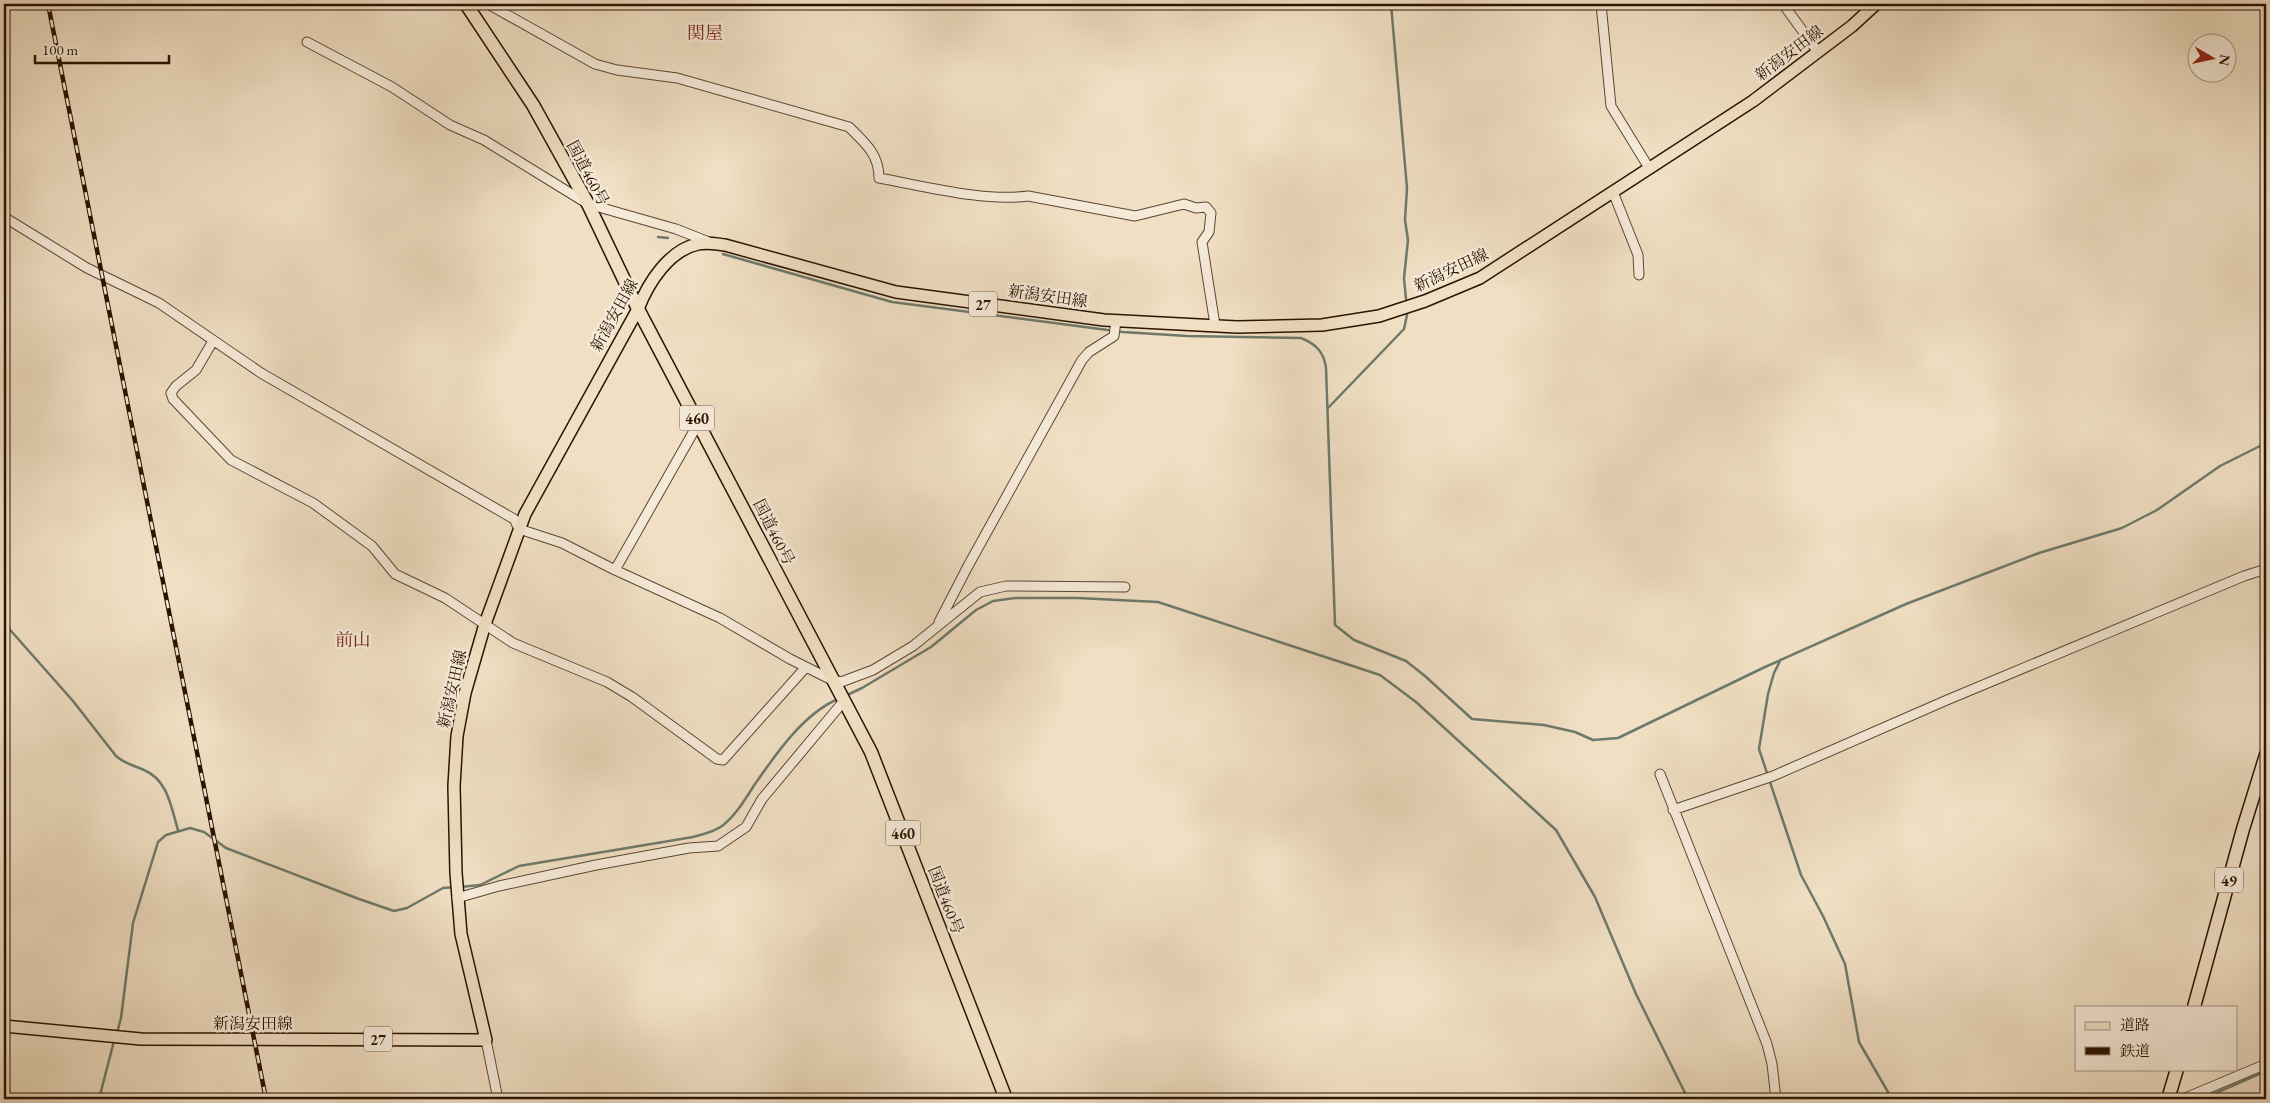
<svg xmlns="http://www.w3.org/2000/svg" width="2270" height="1103" font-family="'EB Garamond','Noto Serif JP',serif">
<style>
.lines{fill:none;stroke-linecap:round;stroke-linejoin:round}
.stream{stroke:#6e796b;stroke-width:2.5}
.minor-casing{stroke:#5c4632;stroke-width:11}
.major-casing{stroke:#2b1301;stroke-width:14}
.highway-casing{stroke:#2b1301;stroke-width:15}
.minor{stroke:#f5ead8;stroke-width:9}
.major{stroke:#f0dfc3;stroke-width:11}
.highway{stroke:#f0dfc3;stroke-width:12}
.rail-casing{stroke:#2b1301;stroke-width:4.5}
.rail{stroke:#f5ead8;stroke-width:2.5;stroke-dasharray:8;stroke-linecap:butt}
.labels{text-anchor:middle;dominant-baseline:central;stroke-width:5;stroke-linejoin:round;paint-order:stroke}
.shield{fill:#f5ead8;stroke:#685442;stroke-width:1}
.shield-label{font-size:15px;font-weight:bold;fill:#2b1301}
.street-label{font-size:16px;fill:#2b1301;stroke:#f5ead8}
.neighbourhood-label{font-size:18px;fill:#7a1f14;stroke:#f5ead8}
</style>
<rect width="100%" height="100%" fill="#f0dfc3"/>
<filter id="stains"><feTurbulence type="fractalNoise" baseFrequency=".004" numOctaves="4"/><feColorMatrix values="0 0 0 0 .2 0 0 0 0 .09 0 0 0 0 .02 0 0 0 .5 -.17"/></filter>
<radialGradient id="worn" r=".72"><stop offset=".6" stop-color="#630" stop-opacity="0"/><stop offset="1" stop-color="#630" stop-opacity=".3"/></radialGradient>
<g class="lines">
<!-- stream -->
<path class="stream" d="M1391,4L1407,188L1405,220L1408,240L1404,278L1406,299
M658,237L668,238
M723,254L892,302L1123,332L1187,336L1301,338C1316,344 1324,352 1326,368L1335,625L1354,640L1406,661L1425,676L1472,719L1544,725L1575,732L1593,740L1618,738L1765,667L1906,604L2039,553L2122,528L2157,510L2220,466L2266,443
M1328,408L1404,329L1407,315
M4,623L73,701L116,756C125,764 133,765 144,770C168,780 171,807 178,830
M1780,661L1774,673L1768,694L1759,749L1801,875L1823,916L1845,964L1859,1042L1892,1099
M845,696L862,688L931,647L976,610L993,601L1015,598H1078L1158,602L1380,675L1416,702L1556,830L1595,897L1636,994L1688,1099
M460,887L480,885L519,866L693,837C703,834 714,832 722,826C736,815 746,798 755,784C776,754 803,714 838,699
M117,1033L121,1018L133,923L158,842L166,835L190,828L204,832L226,848L359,899L394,911L407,908L443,888L455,887
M99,1099L114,1041
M2202,1099L2266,1071"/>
<defs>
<path id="minor" d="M488,4L595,64L617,70L677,78L849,127C865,143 879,154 879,178C924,186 984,202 1028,196L1135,216L1184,204L1196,208L1206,207L1211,213L1209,232L1202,242L1215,325
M1601,4L1611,106L1649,168
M1783,4L1818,52
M307,42L392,87L450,125L484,140L588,204L676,229L709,242
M1613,192L1638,255L1639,275
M4,217L87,268L159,303L261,373L514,519L519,529L562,543L615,570L720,618L790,659L832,680L841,682L873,670L913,646L980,592L1006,586L1125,587
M213,341L196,370L176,386L171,393L173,399L231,460L313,503L372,546L395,574L445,598L513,643L607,682L632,697L717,759L723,760L806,667
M615,570L699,422
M939,622L968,566L1082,360L1089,352L1114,336L1116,321
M1660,774L1767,1044L1772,1064L1776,1099
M1673,810L1773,776L1947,700L2244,576L2266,569
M457,898L499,886L596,865L689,848L718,846L746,827L762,799L843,702
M486,1040L498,1099
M2183,1099L2266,1064"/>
<path id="major" d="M4,1026L141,1039L486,1040L461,934L456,873L454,786L457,736L465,693L485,624L525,514L638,309C648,283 669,250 698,244C707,242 716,244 725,245L896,292L1104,320L1237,327L1322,325L1379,316L1425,301L1480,278L1753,101L1852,26L1876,4"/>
<path id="highway" d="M466,4L533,105L588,204L638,309L871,752L1006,1099
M2194,1007L2243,829L2266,755
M2168,1099L2177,1069"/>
</defs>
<!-- minor casing -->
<use href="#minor" class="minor-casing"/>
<!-- major casing -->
<use href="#major" class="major-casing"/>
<!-- highway casing -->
<use href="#highway" class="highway-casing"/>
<!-- minor -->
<use href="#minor" class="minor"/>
<!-- major -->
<use href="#major" class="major"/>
<!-- highway -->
<use href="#highway" class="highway"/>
<defs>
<path id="rail" d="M48,4L266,1099"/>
</defs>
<!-- rail casing -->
<use href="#rail" class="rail-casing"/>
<!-- rail -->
<use href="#rail" class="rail"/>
</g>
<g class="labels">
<!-- shield labels -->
<g class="shield">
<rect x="969" y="291.5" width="28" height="25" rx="4"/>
<rect x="679.5" y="405.5" width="35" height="25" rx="4"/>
<rect x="885.5" y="820.5" width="35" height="25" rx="4"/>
<rect x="2215" y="867.5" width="28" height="25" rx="4"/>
<rect x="364" y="1026.5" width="28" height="25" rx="4"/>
</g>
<g class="shield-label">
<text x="983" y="304">27</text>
<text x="697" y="418">460</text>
<text x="903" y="833">460</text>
<text x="2229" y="880">49</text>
<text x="378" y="1039">27</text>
</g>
<!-- street labels -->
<g class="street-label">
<text transform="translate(1789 53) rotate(-37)">新潟安田線</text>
<text transform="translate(588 173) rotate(62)">国道460号</text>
<text transform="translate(1451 270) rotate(-25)">新潟安田線</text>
<text transform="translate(1048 296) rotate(8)">新潟安田線</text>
<text transform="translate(614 315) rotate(-61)">新潟安田線</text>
<text transform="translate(774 532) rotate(63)">国道460号</text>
<text transform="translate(452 689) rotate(-77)">新潟安田線</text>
<text transform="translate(946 900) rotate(69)">国道460号</text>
<text x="253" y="1023">新潟安田線</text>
</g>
<!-- neighbourhood labels -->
<g class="neighbourhood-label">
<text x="705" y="32">関屋</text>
<text x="353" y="639">前山</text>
</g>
</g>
<!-- margin -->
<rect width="2270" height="1103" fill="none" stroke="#f0dfc3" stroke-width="20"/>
<rect x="5" y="5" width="2260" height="1093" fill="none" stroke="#2b1301" stroke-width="2.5"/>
<rect x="10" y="10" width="2250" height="1083" fill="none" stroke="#2b1301"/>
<!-- legend -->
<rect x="2075" y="1006" width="162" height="65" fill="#f5ead8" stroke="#a49482"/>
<rect x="2085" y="1022" width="25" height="8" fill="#f0dfc3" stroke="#a49482"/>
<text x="2120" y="1030" font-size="15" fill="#2b1301">道路</text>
<rect x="2085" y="1047" width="25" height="8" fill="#2b1301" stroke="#a49482"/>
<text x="2120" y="1056" font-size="15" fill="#2b1301">鉄道</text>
<!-- north arrow -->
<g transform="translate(2212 58) rotate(99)"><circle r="24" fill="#f5ead8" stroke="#a49482"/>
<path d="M0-4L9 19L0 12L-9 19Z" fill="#8f2418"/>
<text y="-8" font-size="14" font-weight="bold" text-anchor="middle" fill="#2b1301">N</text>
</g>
<!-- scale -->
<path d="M35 55v8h134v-8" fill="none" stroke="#2b1301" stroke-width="2.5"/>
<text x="42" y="55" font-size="15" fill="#2b1301" stroke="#f5ead8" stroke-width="4" paint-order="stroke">100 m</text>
<rect width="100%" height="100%" filter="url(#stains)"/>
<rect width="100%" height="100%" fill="url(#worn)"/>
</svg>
